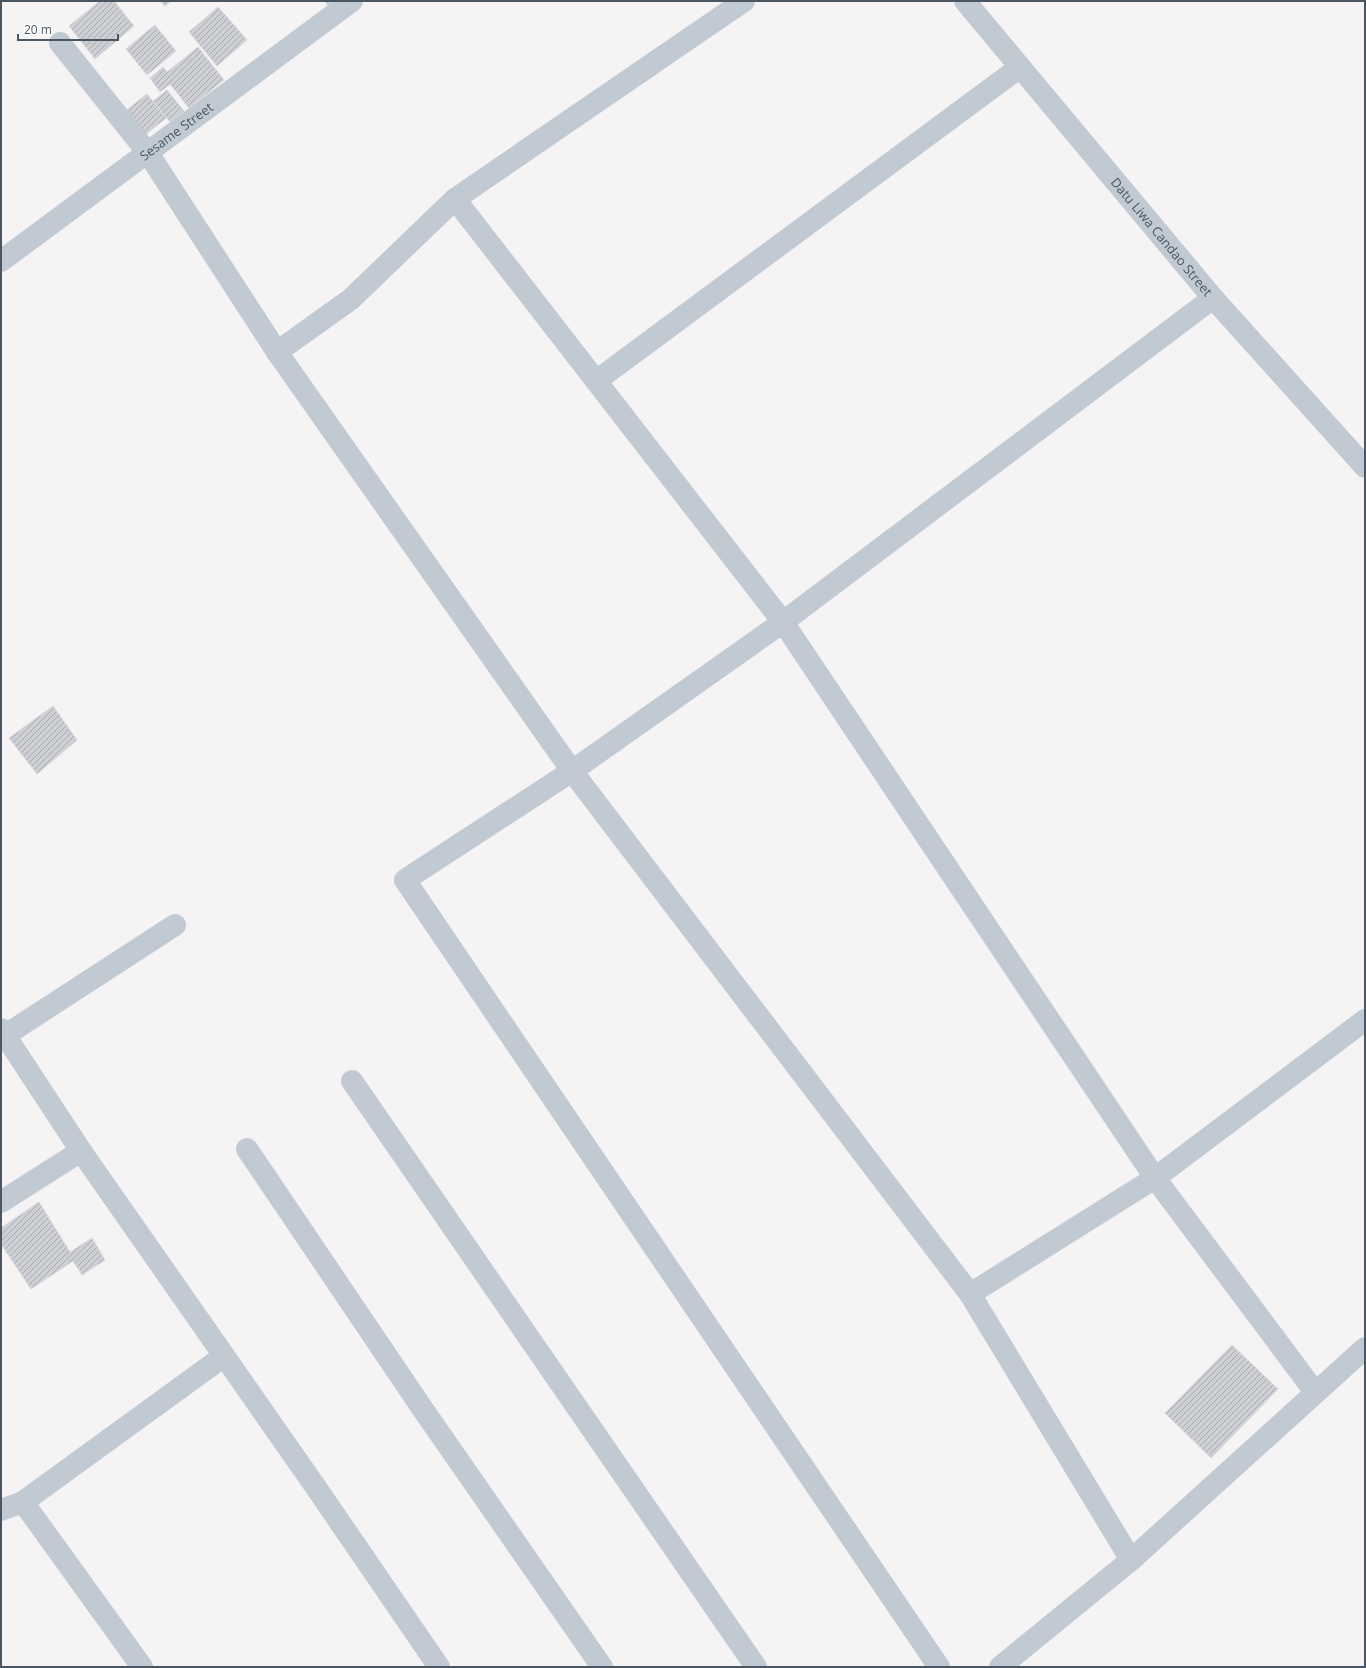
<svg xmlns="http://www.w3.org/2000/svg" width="1366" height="1668" font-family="'Open Sans',sans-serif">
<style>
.building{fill:url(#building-hatch);stroke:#d7d9de}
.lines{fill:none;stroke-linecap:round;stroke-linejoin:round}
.minor{stroke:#c1cad2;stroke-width:22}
.labels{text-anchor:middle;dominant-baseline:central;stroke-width:3;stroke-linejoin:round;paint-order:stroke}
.street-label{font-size:13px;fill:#4a5661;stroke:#fff}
</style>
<defs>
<pattern id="building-hatch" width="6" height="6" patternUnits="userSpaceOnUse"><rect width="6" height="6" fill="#cdcfd5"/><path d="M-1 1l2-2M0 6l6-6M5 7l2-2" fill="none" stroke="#a8abb0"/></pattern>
</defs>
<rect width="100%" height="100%" fill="#f5f3f3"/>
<!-- building -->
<path class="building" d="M100,1H114L134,26L95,59L69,26Z
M160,1H171L165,6Z
M325,1H337L329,7Z
M218,7L247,40L217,66L189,32Z
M155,25L176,51L147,75L126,49Z
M198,47L224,80L189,108L170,84L160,92L150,78L163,67L167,72Z
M167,90L184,111L170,122L153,101Z
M147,94L166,118L139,140L120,115Z
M53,706L77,740L37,774L9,738Z
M39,1202L70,1252L92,1238L105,1260L82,1275L73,1261L31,1289L1,1244V1228Z
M1232,1345L1278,1389L1211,1458L1165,1413Z"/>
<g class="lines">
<!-- minor -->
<g class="minor">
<path id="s1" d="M965,1L1213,298L1365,467"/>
<path d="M60,43L148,153L277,352L572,771L970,1294L1131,1560"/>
<path d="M455,199L783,622L1155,1178L1315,1392"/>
<path id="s2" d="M1,261L352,1"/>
<path d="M277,352L351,299L455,199L744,1"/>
<path d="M596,381L1020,67"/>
<path d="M1,1029L81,1151L315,1486L439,1667"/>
<path d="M1,1038L175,925"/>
<path d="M352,1081L756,1667"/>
<path d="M247,1149L422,1408L602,1667"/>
<path d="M1,1202L81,1151"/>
<path d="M970,1294L1155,1178L1365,1020"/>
<path d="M23,1502L142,1667"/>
<path d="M1,1510L23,1502L224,1356"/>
<path d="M939,1667L405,880L572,771L783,622L1213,298"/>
<path d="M1000,1667L1131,1560L1365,1348"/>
</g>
</g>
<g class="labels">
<!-- street labels -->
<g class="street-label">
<text stroke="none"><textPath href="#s2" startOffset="218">Sesame Street</textPath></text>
<text stroke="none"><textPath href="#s1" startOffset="307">Datu Liwa Candao Street</textPath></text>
</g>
</g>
<!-- border -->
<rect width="1366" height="1668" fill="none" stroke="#4a5661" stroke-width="4"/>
<!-- scale -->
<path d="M18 34v6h100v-6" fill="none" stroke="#4a5661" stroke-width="2"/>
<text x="24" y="34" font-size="12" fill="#4a5661" stroke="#ffffff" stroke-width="3" paint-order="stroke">20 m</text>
</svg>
